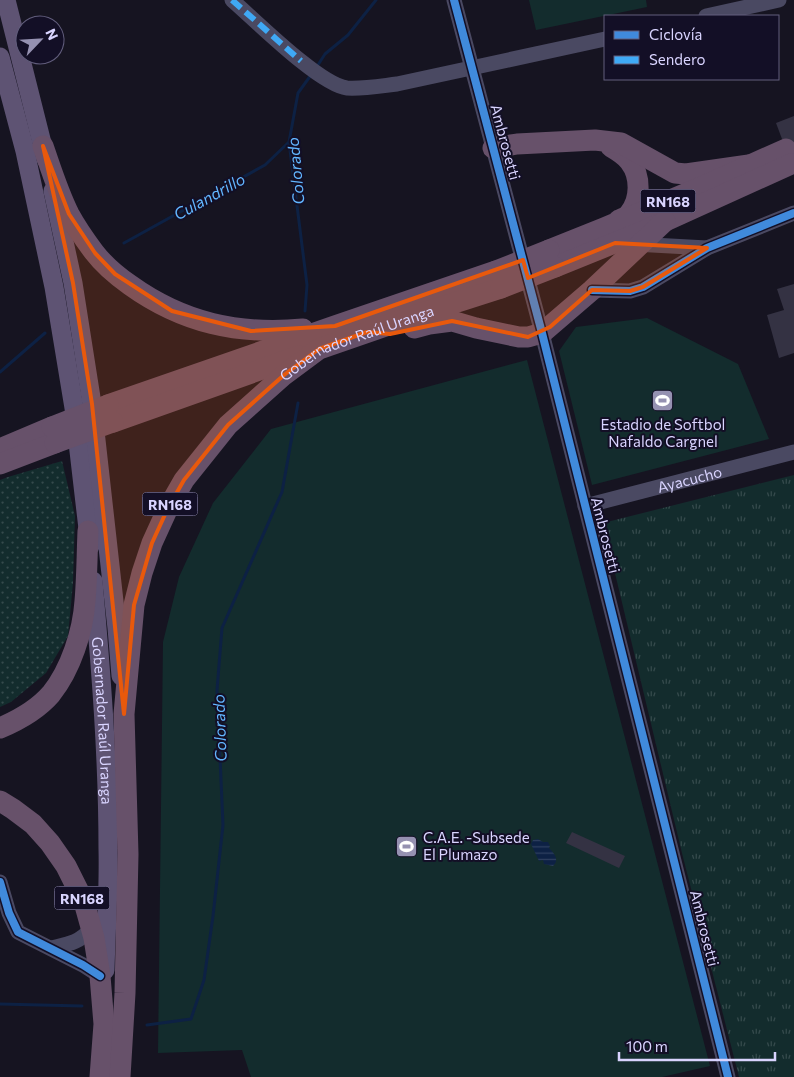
<svg xmlns="http://www.w3.org/2000/svg" width="794" height="1077" font-family="Commissioner,sans-serif">
<style>
.grass{fill:url(#grass-tufts)}
.park{fill:url(#park-dots)}
.garden{fill:#132c2d}
.water{fill:url(#water-rules)}
.lines{fill:none;stroke-linecap:round;stroke-linejoin:round}
.stream{stroke:#0d2144;stroke-width:3}
.building{fill:#343243}
.minor{stroke:#4a4962;stroke-width:15}
.major{stroke:#5e5373;stroke-width:19}
.highway{stroke:#67516a;stroke-width:21}
.highway-bridge{stroke:#67516a;stroke-width:21}
.quiet{stroke:#3fa9f5;stroke-width:6;stroke-dasharray:12 6;stroke-linecap:butt}
.cycleway-casing{stroke:#130f26;stroke-width:11}
.cycleway{stroke:#408adc;stroke-width:8}
.marked{fill:#e8590c;fill-opacity:0.2;stroke:#e8590c;stroke-width:4;stroke-linejoin:round}
.labels{text-anchor:middle;dominant-baseline:central;stroke-width:4;stroke-linejoin:round;paint-order:stroke}
.shield{fill:#130f26;stroke:#9e99be;stroke-width:1}
.shield-label{font-size:14px;font-weight:bold;fill:#d9d4ff}
.street-label{font-size:15px;fill:#d9d4ff;stroke:#130f26}
.poi-label{font-size:15px;fill:#d9d4ff;stroke:#130f26}
.water-label{font-size:16px;font-style:italic;fill:#62b6ff;stroke:#130f26}
</style>
<defs>
<pattern id="grass-tufts" width="24" height="20" patternUnits="userSpaceOnUse" patternTransform="scale(1.25)"><rect width="24" height="20" fill="#132c2d"/><path d="M3 7l-1-3M5 7V3M7 7l1-3M15 17l-1-3M17 17v-4M19 17l1-3" fill="none" stroke="#354a4c"/></pattern>
<pattern id="park-dots" width="8" height="8" patternUnits="userSpaceOnUse" patternTransform="scale(1.25)"><rect width="8" height="8" fill="#132c2d"/><path d="M2 2h.1M6 6h.1" fill="none" stroke="#354a4c" stroke-width="1.8" stroke-linecap="round"/></pattern>
<pattern id="water-rules" width="6" height="5" patternUnits="userSpaceOnUse" patternTransform="scale(1.25)"><rect width="6" height="5" fill="#0d2144"/><path d="M0 2.5h6" fill="none" stroke="#304060"/></pattern>
</defs>
<rect width="100%" height="100%" fill="#161421"/>
<!-- grass -->
<path class="grass" d="M794,475V1077H739L682,853L603,523Z"/>
<!-- park -->
<path class="park" d="M62,461L75,516L73,583L68,636L46,673L11,702L0,707V480L8,477Z"/>
<!-- garden -->
<path class="garden" d="M529,0H646L647,7L536,30Z
M647,318L738,364L769,439L592,485L559,351L576,327Z
M527,360L710,1066L662,1077H251L242,1050L158,1053L163,642L179,577L213,503L271,429Z"/>
<!-- water -->
<path class="water" d="M538,839L543,842H548L550,846L549,848C554,853 560,860 553,866L544,864L543,860L539,861L531,844L533,840Z"/>
<g class="lines">
<!-- stream -->
<path class="stream" d="M316,68L325,54L348,35L376,0
M124,243L265,165L289,142
M305,311L307,285L289,142L298,93L311,75
M0,372L45,333
M0,1004L82,1006
M147,1025L191,1019L204,980L213,916L223,825L217,690L222,628L282,492L298,403"/>
</g>
<!-- building -->
<path class="building" d="M794,116V171L776,123Z
M794,284V353L779,358L767,315L784,310L777,289Z
M572,832L625,856L619,868L566,843Z"/>
<g class="lines">
<!-- minor -->
<g class="minor">
<path d="M232,0C255,20 320,85 347,88C363,89 380,86 397,84L605,39"/>
<path d="M454,0L542,333L728,1077"/>
<path d="M706,16L779,0"/>
<path d="M634,244L707,248"/>
<path d="M592,290L630,291L643,287L707,248L794,213"/>
<path id="s1" d="M585,506L794,452"/>
<path d="M0,882L9,913L18,932L83,965L100,976"/>
<path d="M51,948C68,944 79,943 91,929"/>
</g>
<!-- major -->
<g class="major">
<path d="M6,0L46,159"/>
<path d="M0,57L25,151L54,287L74,408L90,546"/>
<path d="M53,191L73,283L92,404L117,628L121,676"/>
<path id="s2" d="M93,581C101,670 108,759 108,849C109,889 106,930 105,970"/>
</g>
<!-- highway -->
<g class="highway">
<path d="M43,146C51,169 58,192 69,214C76,227 85,240 94,252C104,265 117,276 130,285C183,323 238,335 303,329"/>
<path d="M611,147C618,151 625,155 630,162C641,176 641,200 629,214C627,217 623,218 619,220"/>
<path d="M493,148L517,144L595,140L621,143L675,173L686,174L749,165"/>
<path d="M549,250L604,228L699,188L786,149"/>
<path d="M555,267L639,233L791,164"/>
<path d="M414,328L429,324L452,321L476,328L519,337H528L542,333L592,290L665,221"/>
<path d="M108,405L335,326L496,271"/>
<path d="M113,422L299,356"/>
<path d="M0,449L52,427"/>
<path d="M0,464L55,443"/>
<path d="M0,728C19,720 38,709 51,694C71,669 83,631 85,601C87,578 87,554 88,531"/>
<path d="M0,801L13,809L33,824L50,843L66,866L84,902L94,938L100,976L104,1024L100,1077"/>
<path id="s3" d="M120,1077L125,993L128,854L124,714L134,605L142,573L152,543L168,508L184,480L228,425L284,375L319,349L423,313L501,288"/>
</g>
<!-- highway-bridge -->
<path class="highway-bridge" d="M496,271L549,250
M501,288L555,267
M52,427L108,405
M55,443L113,422"/>
<!-- quiet -->
<path class="quiet" d="M232,0L301,61"/>
<defs>
<path id="cycleway" d="M454,0L542,333L728,1077
M592,290L630,291L643,287L707,248L794,213
M0,882L9,913L18,932L83,965L100,976"/>
</defs>
<!-- cycleway casing -->
<use href="#cycleway" class="cycleway-casing"/>
<!-- cycleway -->
<use href="#cycleway" class="cycleway"/>
</g>
<!-- marked area -->
<path class="marked" d="M43,146L69,214L95,253L115,274L172,311L251,331L335,326L523,260L528,278L615,243L707,248L643,287L630,291L592,290L550,327L528,337L452,321L390,334L367,332L319,349L284,375L228,425L184,480L168,508L152,543L134,605L124,714L92,404L73,283Z"/>
<!-- icons -->
<defs>
<symbol id="stadium-square" viewBox="-11 -11 22 22"><rect x="-9" y="-9" width="18" height="18" rx="4" fill="#9591b1" stroke="#130f26"/><path d="M0-5a6.5 5 0 1 0 0 10a6.5 5 0 1 0 0-10ZM-3.5-1.8h7v3.6h-7Z" fill="#fff"/></symbol>
</defs>
<g fill-rule="evenodd">
<use href="#stadium-square" x="650" y="388" width="25" height="25"/>
<use href="#stadium-square" x="394" y="834" width="25" height="25"/>
</g>
<g class="labels">
<!-- shield labels -->
<g class="shield">
<rect x="640.5" y="189.5" width="55" height="23" rx="4"/>
<rect x="142.5" y="492.5" width="55" height="23" rx="4"/>
<rect x="54.5" y="886.5" width="55" height="23" rx="4"/>
</g>
<g class="shield-label">
<text x="668" y="201">RN168</text>
<text x="170" y="504">RN168</text>
<text x="82" y="898">RN168</text>
</g>
<!-- street labels -->
<g class="street-label">
<text transform="translate(506 142) rotate(75)">Ambrosetti</text>
<text stroke="none"><textPath href="#s3" startOffset="834">Gobernador Raúl Uranga</textPath></text>
<text stroke="none"><textPath href="#s1" startOffset="108">Ayacucho</textPath></text>
<text transform="translate(606 535) rotate(76)">Ambrosetti</text>
<text stroke="none"><textPath href="#s2" startOffset="140">Gobernador Raúl Uranga</textPath></text>
<text transform="translate(705 928) rotate(76)">Ambrosetti</text>
</g>
<!-- poi labels -->
<g class="poi-label">
<text x="663" y="424">Estadio de Softbol<tspan x="663" dy="17">Nafaldo Cargnel</tspan></text>
<text x="423" y="837" text-anchor="start">C.A.E. -Subsede<tspan x="423" dy="17">El Plumazo</tspan></text>
</g>
<!-- water labels -->
<g class="water-label">
<text transform="translate(295 171) rotate(-95)">Colorado</text>
<text transform="translate(209 196) rotate(-29)">Culandrillo</text>
<text transform="translate(219 728) rotate(-92)">Colorado</text>
</g>
</g>
<!-- legend -->
<rect x="604" y="15" width="175" height="65" fill="#130f26" stroke="#625e7d"/>
<rect x="614" y="31" width="25" height="8" fill="#408adc" stroke="#625e7d"/>
<text x="649" y="40" font-size="15" fill="#d9d4ff">Ciclovía</text>
<rect x="614" y="56" width="25" height="8" fill="#3fa9f5" stroke="#625e7d"/>
<text x="649" y="65" font-size="15" fill="#d9d4ff">Sendero</text>
<!-- north arrow -->
<g transform="translate(40 40) rotate(65)"><circle r="24" fill="#130f26" stroke="#625e7d"/>
<path d="M0-4L9 19L0 12L-9 19Z" fill="#9591b1"/>
<text y="-8" font-size="14" font-weight="bold" text-anchor="middle" fill="#d9d4ff">N</text>
</g>
<!-- scale -->
<path d="M619 1052v8h156v-8" fill="none" stroke="#d9d4ff" stroke-width="2.5"/>
<text x="626" y="1052" font-size="15" fill="#d9d4ff" stroke="#130f26" stroke-width="4" paint-order="stroke">100 m</text>
</svg>
